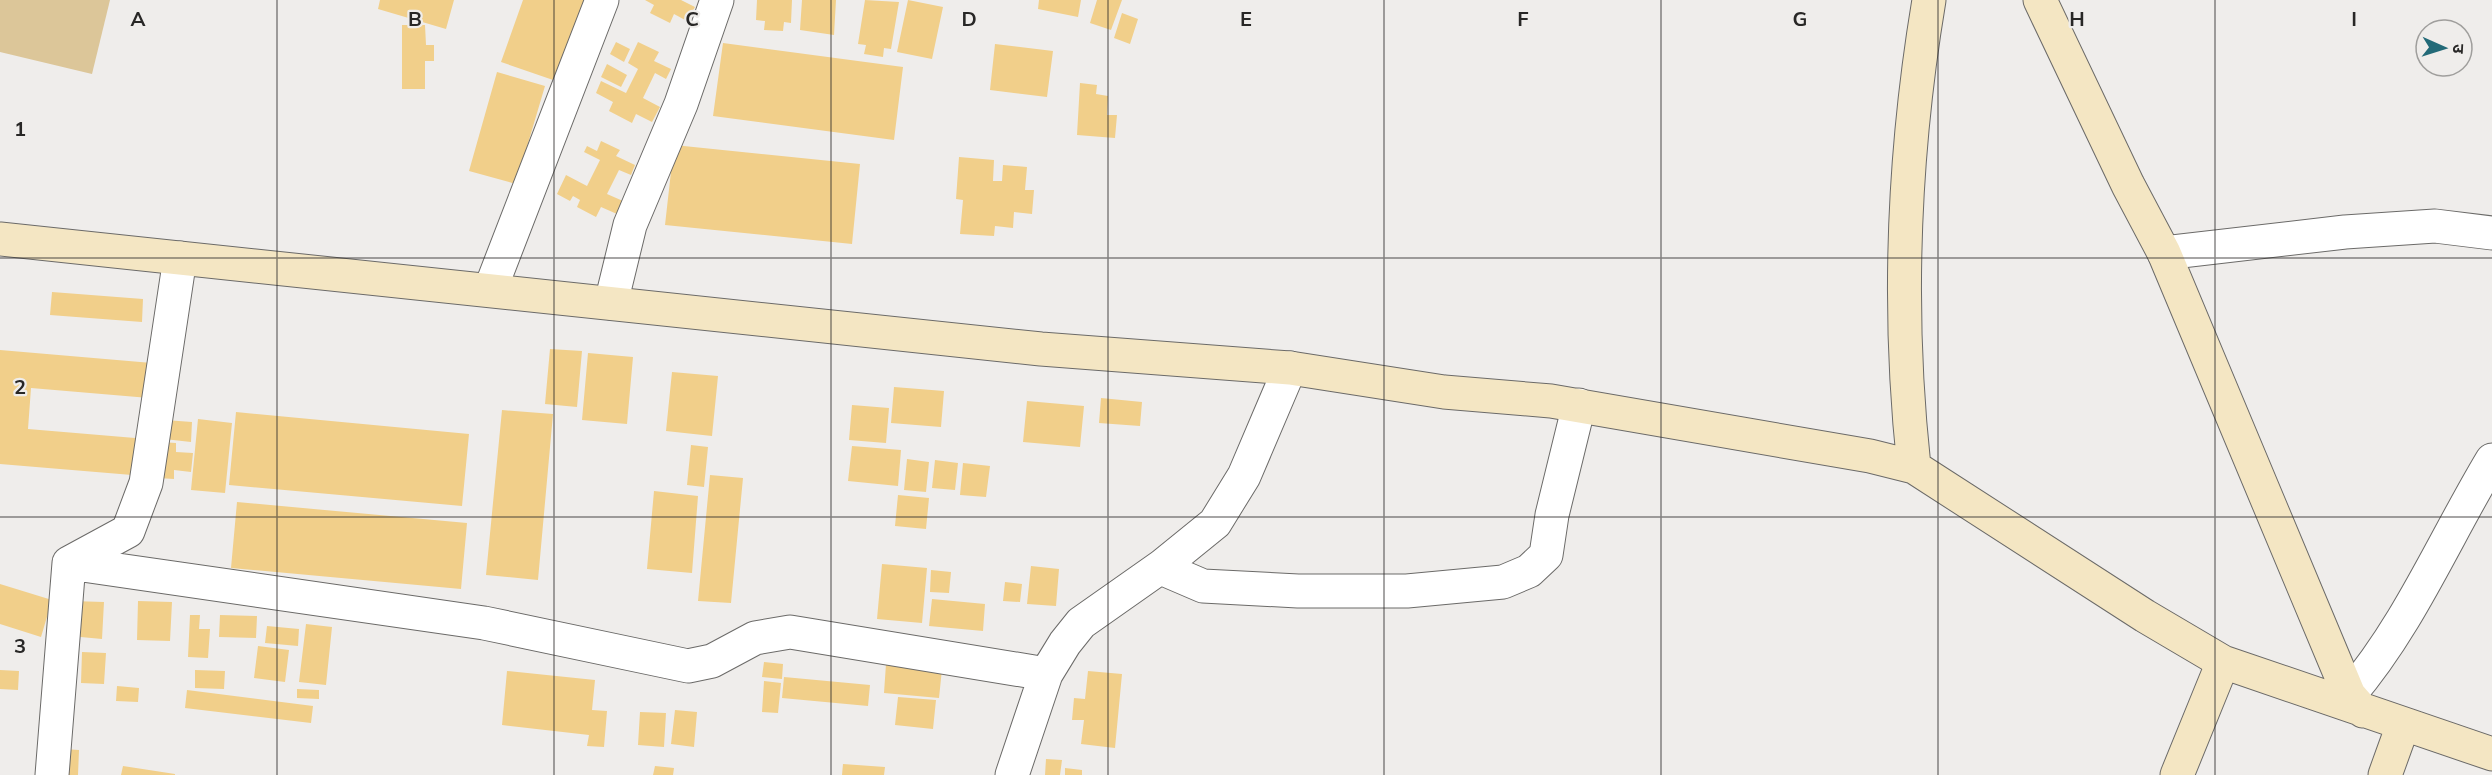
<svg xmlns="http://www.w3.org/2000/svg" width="2492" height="775" font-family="Mulish,'Noto Sans Devanagari',sans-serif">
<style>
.green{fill:#dcc699}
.building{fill:#f1cf8a}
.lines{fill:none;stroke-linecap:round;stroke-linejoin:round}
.street-casing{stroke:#6b6a68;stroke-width:35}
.secondary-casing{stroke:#6b6a68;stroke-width:35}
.street{stroke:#fff;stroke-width:33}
.secondary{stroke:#f4e6c3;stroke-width:33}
.grid{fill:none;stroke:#282726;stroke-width:1.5;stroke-opacity:0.55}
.grid-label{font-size:20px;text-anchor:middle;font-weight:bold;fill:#282726;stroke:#efedeb;stroke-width:4.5;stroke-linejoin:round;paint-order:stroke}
</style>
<rect width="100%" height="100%" fill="#efedeb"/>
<!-- green -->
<path class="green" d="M0,0H110L92,74L0,52Z"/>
<!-- building -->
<path class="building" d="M380,0H454L446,29L378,9Z
M523,0H585L556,81L501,62Z
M645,0H681L695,7L687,21L674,14L670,23L650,13L654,5Z
M757,0H792L791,23L784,22L783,31L764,30L765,21L756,20Z
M802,0H836L834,35L800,30Z
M865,0L899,2L891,49L884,48L883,57L864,54L866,45L858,44Z
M908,0L943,7L932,59L897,52Z
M1039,0H1081L1078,17L1038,9Z
M1097,0H1122L1111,30L1090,23Z
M1122,13L1138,19L1130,44L1114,38Z
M402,25H425L426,45H434V61H425V89H402Z
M616,42L630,49L624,62L610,54Z
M638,42L659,52L654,61L671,69L666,79L655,73L643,98L660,107L652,122L636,114L632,123L609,111L613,102L596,93L601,81L626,93L638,69L628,63Z
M723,43L903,67L894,140L713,116Z
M995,44L1053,51L1047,97L990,90Z
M607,64L627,75L621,87L601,77Z
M497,72L545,86L516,184L469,171Z
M1080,83L1097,85L1096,94L1108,96L1107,115H1117L1115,138L1077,135Z
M601,141L620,150L616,156L635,165L631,175L619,170L607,194L623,201L617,214L601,207L596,217L577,207L580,200L573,196L570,201L557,194L566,175L587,186L600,160L584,152L587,146L597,151Z
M674,145L860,164L852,244L665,225Z
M959,157L994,160L993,181H1002L1003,165L1027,167L1025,190H1034L1032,214L1014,212L1013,228L995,226L994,236L960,234L963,200L956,199Z
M52,292L143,299L142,322L50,315Z
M550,349L582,351L577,407L545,404Z
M0,350L152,363L149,398L31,388L28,429L147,439L144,476L0,464Z
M588,353L633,357L627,424L582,420Z
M672,372L718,376L712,436L666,431Z
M894,387L944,391L941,427L891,423Z
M1101,398L1142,402L1140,426L1099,423Z
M1027,401L1084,406L1080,447L1023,442Z
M852,405L889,408L886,443L849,440Z
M502,410L553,414L538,580L486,575Z
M236,412L469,434L462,506L229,485Z
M198,419L232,423L225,493L191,490Z
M165,420L192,422L191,442L164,439Z
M161,442L176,443V452L193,453L191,472L174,470V479L158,478Z
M691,445L708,447L704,487L687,485Z
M852,446L901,450L898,486L848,481Z
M907,459L929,462L926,492L904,490Z
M935,460L958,463L955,490L932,488Z
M963,463L990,466L986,497L960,495Z
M710,475L743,478L731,603L698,601Z
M654,491L698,496L692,573L647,569Z
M898,495L929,498L926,529L895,526Z
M237,502L467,523L461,589L231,568Z
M882,564L927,568L922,623L877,619Z
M1031,566L1059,569L1056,606L1027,604Z
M931,570L951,572L949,593L930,592Z
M1005,582L1022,584L1020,602L1003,601Z
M0,584L52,600L41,637L0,624Z
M932,599L985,604L983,631L929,626Z
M72,601L104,602L102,639L70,636Z
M138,601L172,602L170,641L137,640Z
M190,615H200L199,629H210L208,658L188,657Z
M220,615L257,616L256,638L219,637Z
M306,624L332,627L326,685L299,682Z
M267,626L299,629L298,646L265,643Z
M258,646L289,650L285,682L254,678Z
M82,652L106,653L104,684L81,683Z
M764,662L783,664L782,679L762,677Z
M886,664L942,669L939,698L884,693Z
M0,670L19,671L18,690L0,689Z
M195,670L225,671L224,689L195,688Z
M507,671L595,680L592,710L607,711L604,747L587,746L589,735L502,725Z
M1088,671L1122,674L1115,748L1081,744L1084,720H1072L1074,698L1085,699Z
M784,677L870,685L868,706L782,698Z
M764,681L781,683L778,713L762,712Z
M117,686L139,688L138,702L116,701Z
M297,689L319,690V699L297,698Z
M187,690L313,706L311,723L185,708Z
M898,697L936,700L933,729L895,725Z
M675,710L697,712L694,747L671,744Z
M640,712L666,713L664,747L638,745Z
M64,749L79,750L78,775H63Z
M1046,759L1062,760L1060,775H1045Z
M843,764L885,767L884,775H842Z
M123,766L175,774V775H121Z
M655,766L674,768L673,775H653Z
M1065,768L1082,770V775H1065Z"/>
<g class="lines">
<defs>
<path id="street" d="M2164,253L2345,232L2435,226L2492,233
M490,290L602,0
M611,303L630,225L681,104L717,0
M69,563L484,623L688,666L712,661L755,638L790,632L1046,674
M1162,566L1168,571L1203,586L1298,591H1407L1503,582L1529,571L1546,555L1552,515L1579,405
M2349,695C2409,625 2445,538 2492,460
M52,775L69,563L128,531L146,483L180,258
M1012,775L1046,674L1065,643L1081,623L1162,566L1215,523L1244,476L1290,368"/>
<path id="secondary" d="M2040,0L2128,185L2164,253L2349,695L2363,711
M0,239L1041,349L1290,368L1444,392L1551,401L1870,456L1914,467L2145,616L2223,662L2492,754
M1914,467C1897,310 1903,155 1929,0
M2177,775L2223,662
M2385,775L2403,725"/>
</defs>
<!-- street casing -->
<use href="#street" class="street-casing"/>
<!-- secondary casing -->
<use href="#secondary" class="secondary-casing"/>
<!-- street -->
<use href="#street" class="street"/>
<!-- secondary -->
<use href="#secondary" class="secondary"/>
</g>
<!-- grid -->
<path class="grid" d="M277,0V775M554,0V775M831,0V775M1108,0V775M1384,0V775M1661,0V775M1938,0V775M2215,0V775M0,258H2492M0,517H2492"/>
<g class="grid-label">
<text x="138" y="26">A</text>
<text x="415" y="26">B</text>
<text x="692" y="26">C</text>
<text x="969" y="26">D</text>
<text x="1246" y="26">E</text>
<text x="1523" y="26">F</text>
<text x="1800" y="26">G</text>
<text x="2077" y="26">H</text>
<text x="2354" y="26">I</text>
<text x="20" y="136">1</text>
<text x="20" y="394">2</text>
<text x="20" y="653">3</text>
</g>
<!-- north arrow -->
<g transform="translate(2444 48) rotate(93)"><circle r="28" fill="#efedeb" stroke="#9f9e9c" stroke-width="1.5"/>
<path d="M0-4.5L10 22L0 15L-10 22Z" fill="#236a78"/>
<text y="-9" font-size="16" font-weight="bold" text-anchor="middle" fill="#282726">उ</text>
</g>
</svg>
